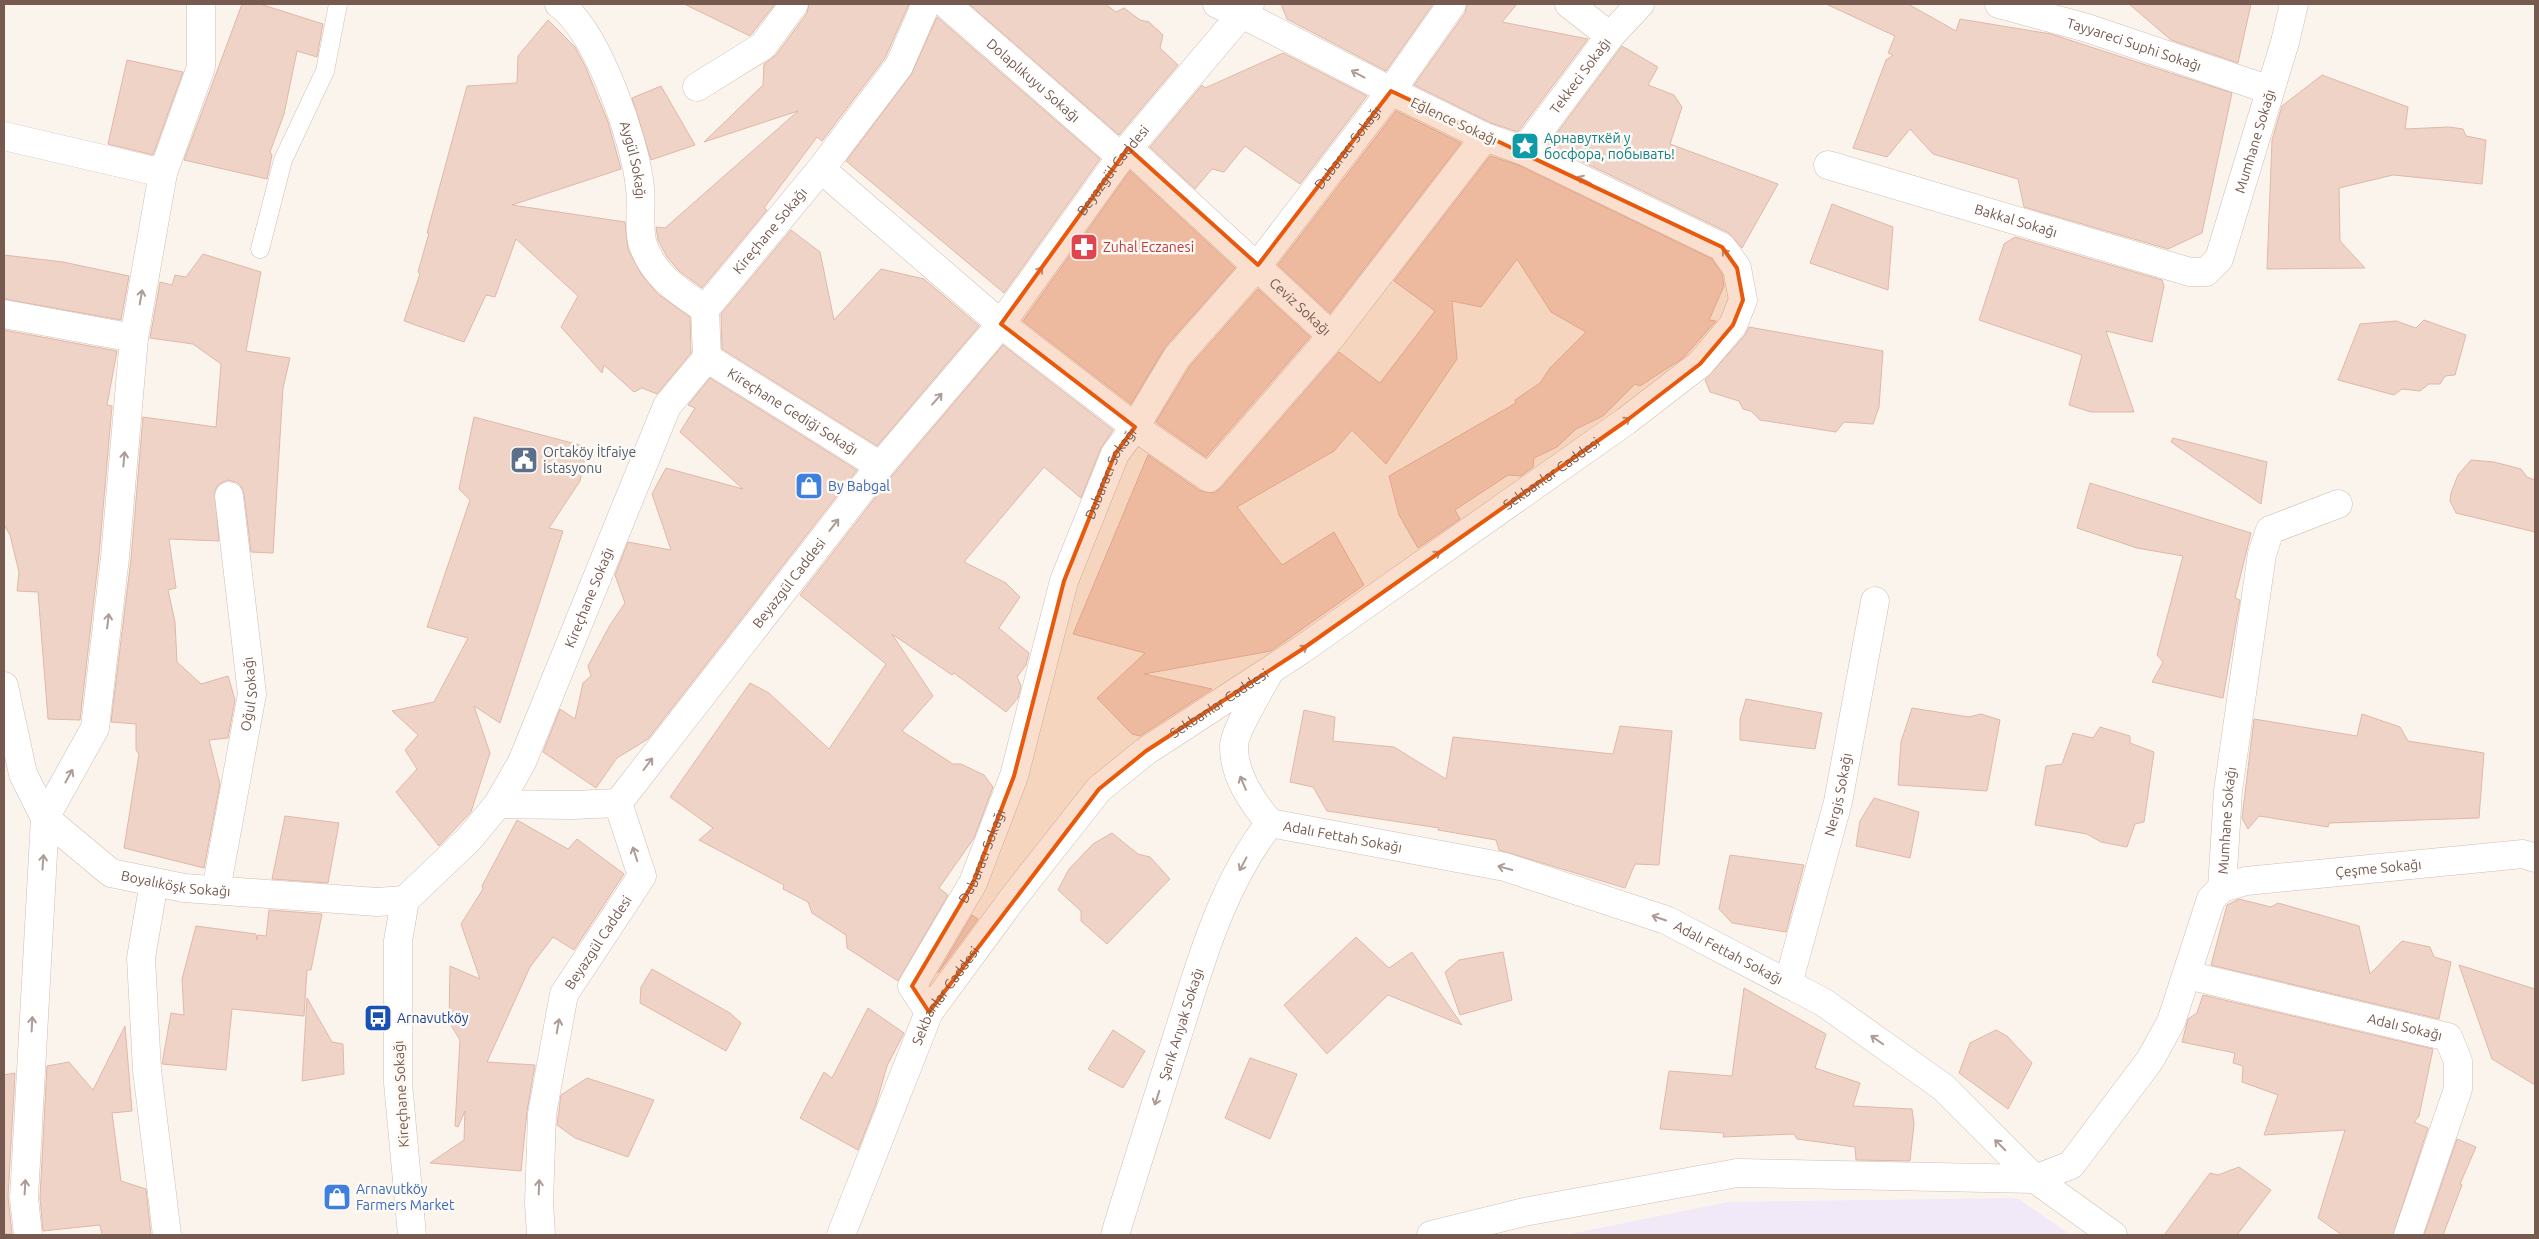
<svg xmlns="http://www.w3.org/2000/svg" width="2539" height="1239" font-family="Ubuntu,sans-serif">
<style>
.education{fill:#f1e9f8}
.building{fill:#efd3c6;stroke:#e0b8a8}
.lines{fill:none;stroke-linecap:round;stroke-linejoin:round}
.service-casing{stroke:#d0beb5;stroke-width:19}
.minor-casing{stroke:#d0beb5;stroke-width:29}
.tertiary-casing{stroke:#d0beb5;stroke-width:29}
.service{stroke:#fff;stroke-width:18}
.minor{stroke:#fff;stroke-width:28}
.tertiary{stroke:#fff;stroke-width:28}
.oneway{stroke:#ad9c96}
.marked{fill:#e8590c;fill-opacity:0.2;stroke:#e8590c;stroke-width:4;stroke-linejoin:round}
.labels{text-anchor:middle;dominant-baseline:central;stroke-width:5;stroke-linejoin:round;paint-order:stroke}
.street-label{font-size:14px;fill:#765a50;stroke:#fef9f3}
.culture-label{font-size:14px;fill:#0d838f;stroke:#fef9f3;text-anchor:start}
.health-label{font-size:14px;fill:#be3a42;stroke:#fef9f3;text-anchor:start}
.service-label{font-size:14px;fill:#4e5e75;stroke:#fef9f3;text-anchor:start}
.shop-label{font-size:14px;fill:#366cbe;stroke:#fef9f3;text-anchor:start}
.transit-label{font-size:14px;fill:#164399;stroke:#fef9f3;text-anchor:start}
</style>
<rect width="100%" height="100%" fill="#fbf4ed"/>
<!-- education -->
<path class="education" d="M2017,1198L2071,1235H1565L1728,1202Z"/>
<!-- building -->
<path class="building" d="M242,4H260L323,24L317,57L297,51L284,114L270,152L272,155L267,179L184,160Z
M684,4H775L750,36Z
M809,4H909L885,58L822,141L817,137L764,208L767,210L702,288L679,271L667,257L658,240L656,227L665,228L798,111L704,142L763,85L764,64L776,55L807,13Z
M969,4H1105L1116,12L1124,8L1140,20L1149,22L1163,35L1160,48L1178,65L1119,135Z
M1281,4H1433L1386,71L1287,19Z
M1467,4H1517L1502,22L1588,39L1518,132L1491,123L1414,85L1465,13Z
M1826,4H1908L1956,31L1960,19L2051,34L2232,93L2202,233L2168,249L2024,207L2018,179L1933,154L1910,129L1887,157L1853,148L1886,60L1893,55L1888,53L1895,36Z
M2129,4H2251L2238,63L2171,40Z
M937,17L1100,159L1004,293L846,161L911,75Z
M548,20L575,47L586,68L608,122L621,169L512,205L625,222L628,249L641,274L658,294L690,317L691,353L657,394L642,388L634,392L604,365L602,373L561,327L578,296L516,239L495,297L486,295L464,342L404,321L420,274L418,272L429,233H427L467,86L517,83L518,56Z
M1622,46L1658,67L1648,85L1674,95L1682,107L1670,144L1778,184L1742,248L1729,233L1548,145Z
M1283,53L1367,96L1300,184L1245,146L1224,172L1212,169L1195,189L1150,147L1202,85L1205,88Z
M127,60L183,72L153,155L108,144Z
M2322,75L2408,107L2405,129L2449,127L2463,129L2466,136L2486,140L2482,184L2393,175L2339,188L2340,241L2365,268L2267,269L2272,140L2282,106Z
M661,86L695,145L651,160L632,98Z
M1396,111L1461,143L1330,313L1278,265Z
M1490,156L1518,165L1712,259L1722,274L1724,286L1709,320L1716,321L1683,358L1640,386L1635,384L1603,416L1576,429L1557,447L1534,458L1533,467L1521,476L1508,475L1455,510L1460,519L1418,548L1399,515L1389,476L1516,403L1515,400L1540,383L1550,368L1586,332L1551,312L1517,259L1481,307L1452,301L1457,359L1386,464L1352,430L1334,451L1237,507L1282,565L1334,532L1364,585L1271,651L1144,674L1212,689L1140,736L1132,734L1097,698L1145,653L1073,634L1148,455L1200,491L1214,493L1221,488L1339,352L1380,383L1435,311L1394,281Z
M1130,171L1235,268L1165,347L1131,404L1023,321Z
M1832,204L1893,227L1888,290L1810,263Z
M791,230L820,252L834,320L881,269L924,279L979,326L877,446L722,349L721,314Z
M2015,237L2162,280L2164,286L2152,342L2106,331L2134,412H2091L2069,405L2082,355L1979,320L2004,244Z
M203,254L261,272L246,351L290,358L283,388L273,553L251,552L244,494L241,486L236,482L228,480L219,484L215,490L219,541L169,539L176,588L168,590L175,622L177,662L201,684L228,676L235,700L228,738L209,740L220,784L204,868L124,848L139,754L136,750V724L111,722L131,559L143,417L216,427L221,364L193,344L150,338L160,282L172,285L175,275L186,277Z
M4,255L63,262L129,276L121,320L4,299Z
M1258,289L1310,337L1206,457L1156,422L1190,366Z
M2424,320L2466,335L2455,375L2445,376L2440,384H2429L2420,391L2402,389L2394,395L2338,380L2360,324L2396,321L2416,328Z
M1749,327L1883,351L1879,407L1873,424L1844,422L1836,432L1760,420L1751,411L1743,409L1739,401L1710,392L1705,380L1745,335Z
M4,330L117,351L107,405L112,406L99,555L80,720L48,719L38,592L17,591L19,572L10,535L4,525Z
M1003,345L1113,430L1101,448L1081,498L1044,467L964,562L1006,583L1020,597L999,628L1029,653L1026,665L1017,677L1021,686L1018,698L1006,712L954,673L952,675L892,634L933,696L902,731L953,764H961L984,775L993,787L974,838L939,888L948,895L898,981L847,948L846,935L812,913L808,902L783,889L784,885L699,840L713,828L670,797L750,683L769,693L829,749L886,664L800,595L892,476Z
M710,378L857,470L648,739L617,758L596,788L543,752L560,709L575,719L583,683L591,676L588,666L610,625L625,603L615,575L628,542L671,550L652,494L666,468L743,489L680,432L695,408L688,405Z
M474,417L587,447L580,481L549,528L563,531L500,723L474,706L490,753L471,812L439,846L396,792L417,769L405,750L418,735L392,711L434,702L468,638L427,627L470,500L459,489Z
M2173,438L2267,462L2261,504L2171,442Z
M2471,460L2494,462L2521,469L2527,477L2535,480V532L2456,513L2450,501L2451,493L2458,475Z
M2090,483L2251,533L2235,598L2240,600L2223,698L2152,682L2163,662L2157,655L2183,556L2137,548L2077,528Z
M1746,699L1822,713L1815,749L1740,740V719Z
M1912,708L1969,717L1981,714L2000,720L1987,791L1898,785L1901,742Z
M1304,710L1335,717L1333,741L1394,747L1446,779L1453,737L1613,754L1620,726L1672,731L1659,865L1635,864L1625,888L1499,850L1496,840L1438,830L1439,828L1327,811L1313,787L1290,782Z
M2362,714L2400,727L2408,741L2484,753L2479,818L2329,823L2328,827L2259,816L2248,829L2242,818L2254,719L2357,736Z
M2100,727L2130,736V743L2154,752L2144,822L2135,824L2127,847L2101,842L2087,834L2035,825L2046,766L2062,764L2073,733L2093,738Z
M1874,798L1919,812L1910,858L1856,846L1860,821Z
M285,816L339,823L328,883L272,879Z
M517,820L568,849L577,839L624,874L574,950L553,937L530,967L487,1062L535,1065L527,1111L521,1171L430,1163L464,1140L465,1111L458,1127L455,1126L460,1040L449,1022L450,966L480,979L461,924L483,889L482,886Z
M1112,833L1138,854L1150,857L1170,879L1107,944L1081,921V911L1058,890L1069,869L1093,844Z
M1730,855L1804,865L1786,932L1732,923L1719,909Z
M2239,899L2271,907L2278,903L2359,926L2370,974L2402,941L2430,947L2434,957L2451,962L2439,1019L2211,965L2227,905Z
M269,910L322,914L311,970H307L304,1016L232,1009L226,1070L162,1064L171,1013L184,1015L182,979L196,926L256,934L257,940L258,935L266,936Z
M972,915L978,919L938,973Z
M1356,937L1389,968L1412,952L1462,1025L1388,995L1327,1054L1284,1005Z
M1503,952L1512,1000L1460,1015L1445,972L1459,960Z
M2459,965L2535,989V1085L2492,1059Z
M652,969L730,1013L741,1023L726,1051L640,1003L641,987Z
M1744,988L1826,1034L1815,1068L1860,1083L1853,1106L1912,1109L1914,1124L1910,1161L1856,1160L1855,1147L1797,1139L1794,1134L1723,1137L1724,1133L1660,1129L1669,1071L1732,1076Z
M2203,995L2433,1049L2419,1116L2414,1122L2428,1128L2393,1235H2342L2318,1218L2345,1130L2264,1135L2278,1095L2242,1082L2243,1066L2233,1063L2235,1053L2182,1042L2188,1019L2197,1013Z
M307,998L332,1042L343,1044L344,1074L302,1081Z
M868,1008L904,1033L887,1066L876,1104L858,1150L800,1118L824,1072L832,1078Z
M125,1026L132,1111L112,1113L121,1181L146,1189L151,1235H102L100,1225L43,1231L40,1198L47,1066L69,1062L93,1090Z
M1113,1030L1145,1051L1123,1088L1088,1069Z
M1996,1030L2007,1036L2032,1063L2008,1109L1959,1073L1970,1043Z
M1250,1058L1297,1074L1270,1139L1225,1118Z
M15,1073L8,1197L12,1234H4V1075Z
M587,1078L654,1100L628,1157L575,1138L557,1125L561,1095Z
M2457,1139L2476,1147L2460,1184L2462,1185L2443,1235H2424Z
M2239,1167L2271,1190L2237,1235H2164L2210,1173L2218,1175Z"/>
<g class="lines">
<defs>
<path id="service" d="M260,249L283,160L325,71L338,4"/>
<g id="minor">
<path id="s1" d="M559,4C597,29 636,143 640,188C642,204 638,231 643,245C655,278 678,290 705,309"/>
<path id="s2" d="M946,4L1121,157"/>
<path d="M1569,4L1610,36"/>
<path id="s3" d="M1999,4L2087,28L2270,90"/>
<path d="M697,87L763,46L794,4"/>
<path d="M4,136L163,173"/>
<path id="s4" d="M1128,148L1332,336L1485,137"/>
<path id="s5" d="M1524,151L1610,36L1640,4"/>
<path id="s6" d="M1828,165L2190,272H2206L2219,259L2285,42L2294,4"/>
<path d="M821,169L1001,324L1135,427L1209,478L1332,336"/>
<path d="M4,314L134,338"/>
<path id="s7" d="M707,358L880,466"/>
<path d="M498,804L573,805L618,803"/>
<path id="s8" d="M1270,823L1505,867L1666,920L1823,1002L1943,1087L2035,1179L2113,1235"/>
<path d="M1270,823C1252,802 1234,776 1234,747C1233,733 1262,686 1270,671"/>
<path d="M154,882L141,958L147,1070L167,1235"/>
<path id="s9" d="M2222,888L2246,881L2523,854L2535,858"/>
<path id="s10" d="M216,890L252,694L229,496"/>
<path id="s11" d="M2187,975L2448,1037L2458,1061V1089L2408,1235"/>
<path id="s12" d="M1788,984L1838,802L1875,601"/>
<path id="s13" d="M929,1012L912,986L973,883L1014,776L1064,581L1115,454L1135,427L1177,357L1258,265L1391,91L1452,4"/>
<path id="s14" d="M2035,1179L2071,1165L2150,1060L2171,1022L2211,899L2222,888L2228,791L2262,554L2270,530L2338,504"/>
<path d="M28,1235L24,1198L45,818L95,728L115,557L134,338L163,173L201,67V4"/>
<path id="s15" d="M841,1235L929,1012L1013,898L1099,789L1146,751L1301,650L1626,421L1700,364L1733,325L1743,300L1737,268L1722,247L1524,151L1485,137L1391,91L1242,14L1217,4"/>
<path id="s16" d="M1115,1235C1135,1169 1156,1103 1177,1037C1200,964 1222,884 1270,823"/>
</g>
<g id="tertiary">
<path id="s17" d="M4,686L23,774L45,818L111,873L184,888L377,902L405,900"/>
<path id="s18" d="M412,1235L398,1083V941L405,900L469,839L498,804L522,762L667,406L707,358L705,309L821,169L899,66L926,4"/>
<path id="s19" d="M541,1235L539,1203L542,1114L564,994L642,876L618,803L880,466L1001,324L1121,157L1250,4"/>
<path d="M1431,1235L1524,1212L1737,1173L2035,1179"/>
</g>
</defs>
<!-- service casing -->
<use href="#service" class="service-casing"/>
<!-- minor casing -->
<use href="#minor" class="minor-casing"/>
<!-- tertiary casing -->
<use href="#tertiary" class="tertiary-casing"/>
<!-- service -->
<use href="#service" class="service"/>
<!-- minor -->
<use href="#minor" class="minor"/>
<!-- tertiary -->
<use href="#tertiary" class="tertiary"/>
</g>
<!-- one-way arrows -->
<defs><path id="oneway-shaft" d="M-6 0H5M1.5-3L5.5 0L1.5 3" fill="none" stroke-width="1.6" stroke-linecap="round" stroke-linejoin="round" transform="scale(1.25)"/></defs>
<g class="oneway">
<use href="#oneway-shaft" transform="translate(1358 74) rotate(-152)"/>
<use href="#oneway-shaft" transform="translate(1584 180) rotate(-154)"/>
<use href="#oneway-shaft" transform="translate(1727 255) rotate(-125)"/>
<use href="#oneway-shaft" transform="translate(1038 273) rotate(-54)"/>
<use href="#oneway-shaft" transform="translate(141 297) rotate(-80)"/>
<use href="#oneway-shaft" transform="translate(937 399) rotate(-49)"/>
<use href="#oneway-shaft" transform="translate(1624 422) rotate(-36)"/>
<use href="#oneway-shaft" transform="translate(124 459) rotate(-85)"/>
<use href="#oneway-shaft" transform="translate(834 525) rotate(-52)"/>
<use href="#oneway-shaft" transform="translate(1434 556) rotate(-35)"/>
<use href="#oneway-shaft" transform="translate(108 621) rotate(-83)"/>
<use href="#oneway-shaft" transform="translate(1301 650) rotate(-34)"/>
<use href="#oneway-shaft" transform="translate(648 764) rotate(-53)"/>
<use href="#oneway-shaft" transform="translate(69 776) rotate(-61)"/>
<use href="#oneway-shaft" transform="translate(1243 783) rotate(-113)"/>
<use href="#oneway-shaft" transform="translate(635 854) rotate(-108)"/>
<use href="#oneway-shaft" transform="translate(43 862) rotate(-86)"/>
<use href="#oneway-shaft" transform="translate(1243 864) rotate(118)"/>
<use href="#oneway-shaft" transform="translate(1505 868) rotate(-165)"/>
<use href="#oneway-shaft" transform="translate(1659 918) rotate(-161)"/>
<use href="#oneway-shaft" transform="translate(32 1024) rotate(-87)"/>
<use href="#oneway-shaft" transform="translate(558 1026) rotate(-80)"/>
<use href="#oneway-shaft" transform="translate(1877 1040) rotate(-145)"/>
<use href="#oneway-shaft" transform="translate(1157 1098) rotate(108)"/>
<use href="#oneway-shaft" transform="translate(2000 1145) rotate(-135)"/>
<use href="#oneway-shaft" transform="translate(25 1187) rotate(-87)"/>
<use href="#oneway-shaft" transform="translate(539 1187) rotate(-88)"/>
</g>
<!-- marked area -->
<path class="marked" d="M1391,91L1722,247L1737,268L1743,300L1733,325L1700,364L1626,421L1301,650L1146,751L1099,789L929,1012L912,986L973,883L1014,776L1064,581L1115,454L1135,427L1001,324L1128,148L1258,265Z"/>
<!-- icons -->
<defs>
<symbol id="sight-square" viewBox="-11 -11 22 22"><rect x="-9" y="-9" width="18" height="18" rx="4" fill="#0f9aa8" stroke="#fef9f3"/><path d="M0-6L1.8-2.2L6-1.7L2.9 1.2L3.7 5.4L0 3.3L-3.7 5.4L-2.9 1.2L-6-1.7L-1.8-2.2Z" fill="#fff"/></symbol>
<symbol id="pharmacy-square" viewBox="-11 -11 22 22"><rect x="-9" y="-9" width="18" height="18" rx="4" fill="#e0444e" stroke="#fef9f3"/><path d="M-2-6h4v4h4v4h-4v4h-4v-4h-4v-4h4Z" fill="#fff"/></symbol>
<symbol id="civic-square" viewBox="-11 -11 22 22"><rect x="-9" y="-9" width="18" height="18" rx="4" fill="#5c6f8a" stroke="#fef9f3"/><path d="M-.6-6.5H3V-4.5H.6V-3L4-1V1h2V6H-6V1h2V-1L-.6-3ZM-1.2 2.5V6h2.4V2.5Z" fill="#fff"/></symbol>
<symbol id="shop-square" viewBox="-11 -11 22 22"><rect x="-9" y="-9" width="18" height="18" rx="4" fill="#3f7fe0" stroke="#fef9f3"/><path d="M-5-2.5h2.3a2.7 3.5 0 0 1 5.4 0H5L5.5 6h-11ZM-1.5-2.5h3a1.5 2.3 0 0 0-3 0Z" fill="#fff"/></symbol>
<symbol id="bus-square" viewBox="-11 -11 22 22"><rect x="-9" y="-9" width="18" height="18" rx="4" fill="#1a4fb4" stroke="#fef9f3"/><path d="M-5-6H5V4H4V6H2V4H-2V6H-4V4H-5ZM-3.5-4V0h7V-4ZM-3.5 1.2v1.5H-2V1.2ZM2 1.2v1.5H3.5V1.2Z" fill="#fff"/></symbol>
</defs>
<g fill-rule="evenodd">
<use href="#sight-square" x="1509" y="130" width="32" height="32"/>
<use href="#pharmacy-square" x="1068" y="231" width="32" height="32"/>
<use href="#civic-square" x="508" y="444" width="32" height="32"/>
<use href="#shop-square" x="793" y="470" width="32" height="32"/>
<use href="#bus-square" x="362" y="1002" width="32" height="32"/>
<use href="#shop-square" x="321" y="1181" width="32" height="32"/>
</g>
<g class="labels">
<!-- street labels -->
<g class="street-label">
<text stroke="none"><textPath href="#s3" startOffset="141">Tayyareci Suphi Sokağı</textPath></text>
<text stroke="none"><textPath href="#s5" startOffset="94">Tekkeci Sokağı</textPath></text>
<text stroke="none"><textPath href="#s2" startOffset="116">Dolaplıkuyu Sokağı</textPath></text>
<text transform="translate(1454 121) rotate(25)">Eğlence Sokağı</text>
<text stroke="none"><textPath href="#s6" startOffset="535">Mumhane Sokağı</textPath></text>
<text stroke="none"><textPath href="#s13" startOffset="989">Dubaracı Sokağı</textPath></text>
<text stroke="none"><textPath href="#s1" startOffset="176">Aygül Sokağı</textPath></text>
<text stroke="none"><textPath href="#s19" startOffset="1265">Beyazgül Caddesi</textPath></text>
<text stroke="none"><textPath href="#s6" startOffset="196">Bakkal Sokağı</textPath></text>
<text stroke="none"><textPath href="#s18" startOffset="1116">Kireçhane Sokağı</textPath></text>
<text stroke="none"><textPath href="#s4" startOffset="234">Ceviz Sokağı</textPath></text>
<text stroke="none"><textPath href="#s7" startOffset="101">Kireçhane Gediği Sokağı</textPath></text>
<text stroke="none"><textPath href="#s15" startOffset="1072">Sekbanlar Caddesi</textPath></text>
<text stroke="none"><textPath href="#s13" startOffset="584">Dubaracı Sokağı</textPath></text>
<text stroke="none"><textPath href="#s19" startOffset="740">Beyazgül Caddesi</textPath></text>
<text stroke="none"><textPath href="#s18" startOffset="696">Kireçhane Sokağı</textPath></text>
<text stroke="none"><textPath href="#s10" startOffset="199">Oğul Sokağı</textPath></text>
<text stroke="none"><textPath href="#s15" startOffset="668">Sekbanlar Caddesi</textPath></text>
<text stroke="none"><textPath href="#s12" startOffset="196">Nergis Sokağı</textPath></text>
<text stroke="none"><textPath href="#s14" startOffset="426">Mumhane Sokağı</textPath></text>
<text stroke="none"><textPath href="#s8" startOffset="74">Adalı Fettah Sokağı</textPath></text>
<text stroke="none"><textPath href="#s13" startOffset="179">Dubaracı Sokağı</textPath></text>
<text stroke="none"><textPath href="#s9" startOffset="158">Çeşme Sokağı</textPath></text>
<text stroke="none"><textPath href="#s17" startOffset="291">Boyalıköşk Sokağı</textPath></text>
<text stroke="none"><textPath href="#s19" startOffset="305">Beyazgül Caddesi</textPath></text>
<text stroke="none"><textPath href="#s8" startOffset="479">Adalı Fettah Sokağı</textPath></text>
<text stroke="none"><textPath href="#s15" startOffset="262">Sekbanlar Caddesi</textPath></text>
<text stroke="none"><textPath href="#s16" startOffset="221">Şarık Arıyak Sokağı</textPath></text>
<text stroke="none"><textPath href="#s11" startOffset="224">Adalı Sokağı</textPath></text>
<text transform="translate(401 1094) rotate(-93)">Kireçhane Sokağı</text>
</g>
<!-- culture labels -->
<g class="culture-label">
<text x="1544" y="138">Арнавуткёй у<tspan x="1544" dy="16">босфора, побывать!</tspan></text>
</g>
<!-- health labels -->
<g class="health-label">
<text x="1103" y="247">Zuhal Eczanesi</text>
</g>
<!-- service labels -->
<g class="service-label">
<text x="543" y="452">Ortaköy İtfaiye<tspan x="543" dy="16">İstasyonu</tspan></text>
</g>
<!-- shop labels -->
<g class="shop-label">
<text x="828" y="486">By Babgal</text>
<text x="356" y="1189">Arnavutköy<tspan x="356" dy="16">Farmers Market</tspan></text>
</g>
<!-- transit labels -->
<g class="transit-label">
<text x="397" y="1018">Arnavutköy</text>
</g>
</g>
<!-- border -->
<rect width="2539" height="1239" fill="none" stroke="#765a50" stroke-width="10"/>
</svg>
